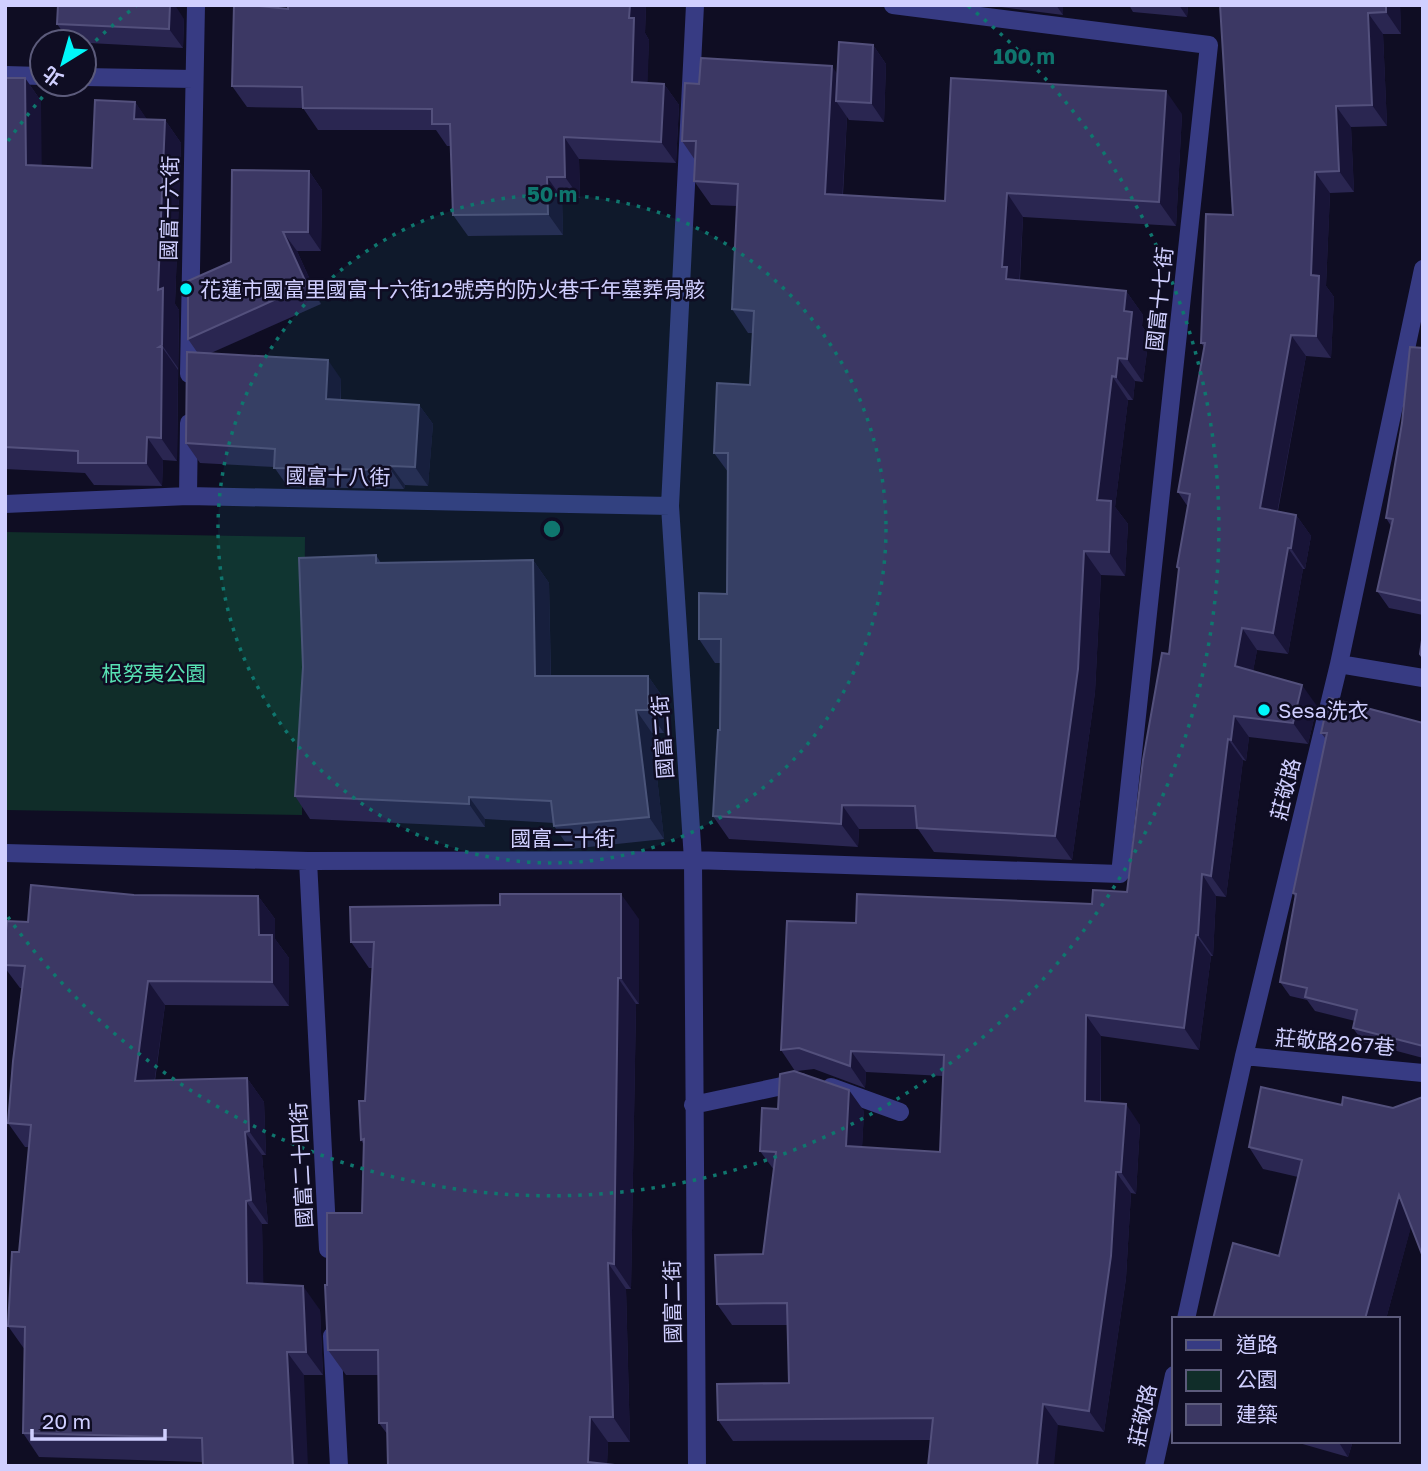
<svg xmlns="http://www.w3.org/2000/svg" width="1428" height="1471" font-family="'Golos Text','Noto Sans TC',sans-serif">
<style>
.green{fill:#102d29}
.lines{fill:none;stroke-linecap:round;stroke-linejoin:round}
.minor{stroke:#373b83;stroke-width:18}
.wall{fill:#2a2651;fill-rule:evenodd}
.shaded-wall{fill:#181437}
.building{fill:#3c3864;stroke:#53507c;stroke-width:2}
.ring{fill:none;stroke:#0f766e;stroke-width:3.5;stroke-dasharray:3.5 7}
.poi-dot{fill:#00f7fa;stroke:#0f0d23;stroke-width:2.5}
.labels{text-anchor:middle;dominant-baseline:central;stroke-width:5;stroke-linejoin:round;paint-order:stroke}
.street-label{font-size:21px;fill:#d0cfff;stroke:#0f0d23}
.poi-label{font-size:21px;fill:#d0cfff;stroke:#0f0d23;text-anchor:start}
.park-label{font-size:21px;fill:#58e2b3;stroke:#0f0d23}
.centre{fill:#0f766e;stroke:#0f0d23;stroke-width:3.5}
.ring-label{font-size:21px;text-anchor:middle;font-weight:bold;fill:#0f766e;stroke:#0f0d23;stroke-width:5;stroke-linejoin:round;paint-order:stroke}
</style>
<rect width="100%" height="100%" fill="#0f0d23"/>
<!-- green -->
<path class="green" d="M5,532L305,537L302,815L5,810Z"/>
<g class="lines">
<!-- minor -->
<path class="minor" d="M695,5L670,506L693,860L697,1466
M5,75L42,76
M84,77L193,79
M189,374L196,5
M188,496L189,423
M5,504L188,496L670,506
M1339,664L1423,678
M5,853L308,861L693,860L1120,874L1209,45L893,5
M308,861L328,1249
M1244,1056L1423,1073
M831,1087L900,1112
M693,1105L801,1082
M1186,1319L1244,1056L1339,664L1423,269
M332,1336L339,1466
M1154,1466L1174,1375"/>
</g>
<!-- wall -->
<path class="wall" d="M288,5H646L645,33L649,40L647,83L664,84L679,105L676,163L579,159L580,198H562L563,235L468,236L453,215L451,146H447L436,130H318L303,108L247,107L232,86L288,9Z
M986,5H1063V15Z
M1129,5H1188L1187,17L1133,12Z
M1220,5H1400L1401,34H1383L1387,126L1351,127L1354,192L1330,193L1326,286L1334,297L1331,358L1306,356L1278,511L1296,515L1311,536L1305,569H1303L1288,654L1257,650L1253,671L1317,706L1308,744L1249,737L1246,761L1243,760L1226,897L1216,896L1213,956H1211L1199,1050L1101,1036V1102L1140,1125L1136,1194L1131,1193L1126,1278L1104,1432L1058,1425L931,1440L733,1441L718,1420L789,1383L787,1325H732L717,1304L763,1254L774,1170L760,1151L795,1071L781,1050L856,923L1092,904L1127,892L1169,654L1179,570L1177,567L1188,507L1178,492L1204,347L1201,343L1233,215ZM814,1069L865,1088L866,1072L943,1076L940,1152L862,1147L864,1111L797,1071Z
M184,19L183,48L70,42L57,24Z
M873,45L886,64L884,122L849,120L847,117L843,195L945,201L1182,114L1176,226L1023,217L1020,280L1126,291L1143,315L1142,326L1149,336L1143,382L1135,381L1133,400H1128L1115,507L1128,524L1125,576L1101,575L1095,692L1072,860L934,852L918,829H859L858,847L729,839L713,816L720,730L721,663H715L699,639L727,594L728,472L714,453L750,385L753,333H748L732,309L737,206L711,205L694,181L695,160L682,141L699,84L837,74Z
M5,78H25L41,101V165L92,168L135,102L147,120H165L181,143L175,304L179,310L177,461L163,460L162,486L94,485L85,473L5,469Z
M309,171L322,190L321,251H297L321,304L211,353L341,379V400L419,405L433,424L428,486L405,485L404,489L288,487L274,467L200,463L186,443L197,352L188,339L231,262Z
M1423,348V615L1389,608L1377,591L1391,526L1386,518Z
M376,555L381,563L533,560L549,583L551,676H648L664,699V733H652L664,839L570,849L554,826V823L485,819V827L310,819L295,796Z
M1423,723V1058L1363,1042L1353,1028L1355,1021L1315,1011L1307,1000L1290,996L1280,982L1295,897L1293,893L1326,739L1321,733Z
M134,895L258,896L275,919V939L289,958V1006L165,1005L155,1081L247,1078L264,1102L266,1155H262L268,1224H262L263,1284L320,1310L323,1375H304L202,1462L39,1457L23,1433L25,1350L8,1326L19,1252L29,1147H25L8,1123L22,988H20L5,968V940L28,922Z
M639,919V1004H636L631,1289H626L630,1442H608L607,1464L614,1465L615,1466H388V1435L379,1423V1375H346L328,1350L327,1285L362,1213L364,1145L361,1140L365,1101L372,968H369L351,942Z
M1261,1087L1411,1226L1386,1319L1279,1256L1298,1177L1263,1169L1249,1147Z
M1292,1441H1353L1348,1457Z"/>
<!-- shaded-wall -->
<path class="shaded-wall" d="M170,5H175L184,19L183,48L169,29Z
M630,5H646L645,33L649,40L647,104L632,82L629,18Z
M1056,5H1063V15Z
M1179,5H1188L1187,17Z
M1386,5H1400L1401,34L1386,12Z
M1368,13L1383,34L1387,126L1372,105Z
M873,45L886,64L884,122L871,103Z
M832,66L848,90L836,101L847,117L841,218L825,194Z
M25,78L41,101L42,188L26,165Z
M664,84L679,105L676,163L661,142Z
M1166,91L1182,114L1176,226L1159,202Z
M135,102L151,125L134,119Z
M1336,106L1351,127L1354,192L1339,171Z
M165,120L181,143L175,304L179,310L178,368L162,345L158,290Z
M564,137L579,159L580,198L565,177Z
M309,171L322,190L321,251L308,232Z
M1315,172L1330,193L1326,286L1334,297L1331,358L1316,336L1311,275Z
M547,177L562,198L563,235L548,214Z
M1007,193L1023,217L1019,285L1006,279L1002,267Z
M283,232L297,251L321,304L307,285Z
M1126,291L1143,315L1142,326L1149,336L1143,382L1127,359L1124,311Z
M1291,335L1306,356L1274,529L1260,508Z
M162,347L178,370L177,461L161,438Z
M1118,358L1135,381L1133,400L1116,377Z
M328,360L341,379L340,418L326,399Z
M1112,376L1128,400L1115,507L1128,524L1125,576L1109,552L1097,500Z
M419,405L433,424L428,486L415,467Z
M147,437L163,460L162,486L146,463Z
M391,466L405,485L404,489L391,470Z
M1296,515L1311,536L1305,569L1291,548Z
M1288,548L1303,569L1288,654L1273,633Z
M1084,551L1101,575L1095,692L1072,860L1055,836Z
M533,560L549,583L551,698L535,676Z
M1242,628L1257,650L1250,688L1235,666Z
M648,676L664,699V733L648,710Z
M1302,685L1317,706L1308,744L1293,723Z
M636,710L652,733L664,839L649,817Z
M1234,716L1249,737L1246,761L1231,740Z
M1228,739L1243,760L1226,897L1211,876Z
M469,797L485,819V827L469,804Z
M842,805L859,829L858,847L841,824Z
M1202,874L1216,896L1213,956L1198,935Z
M621,894L639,919V1004L621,978Z
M258,896L275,919V939L289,958V1006L272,982L259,935Z
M1196,935L1211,956L1199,1050L1184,1028Z
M618,978L636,1004L631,1289L614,1264Z
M148,981L165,1005L151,1105L135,1081Z
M1086,1015L1101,1036L1100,1122L1085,1101Z
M851,1051L866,1072L865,1088L850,1066Z
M247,1078L264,1102L266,1155L249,1131Z
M849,1090L864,1111L861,1167L846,1146Z
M1126,1104L1140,1125L1136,1194L1121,1172Z
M245,1132L262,1155L268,1224L251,1200Z
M1116,1172L1131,1193L1126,1278L1104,1432L1089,1411Z
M1399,1195L1414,1216L1386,1319H1365Z
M246,1201L262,1224L264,1307L247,1283Z
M608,1263L626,1289L630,1442L613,1417Z
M303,1286L320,1310L323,1375L306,1352Z
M287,1352L304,1375L308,1466H293Z
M1043,1404L1058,1425L1054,1466H1037Z
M590,1417L608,1442L607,1466L588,1462Z
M1338,1441H1353L1348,1457Z"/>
<!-- building -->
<path class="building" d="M58,5H170L169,29L57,24Z
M234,5H248L288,9V5H630L629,18H634L632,82L664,84L661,142L564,137L565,177H547L548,214L453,215L450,124H432V109L303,108L302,87L232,86Z
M1220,5H1386V12L1368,13L1372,105L1336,106L1339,171L1315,172L1311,275L1319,276L1316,336L1291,335L1260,508L1296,515L1291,548H1288L1273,633L1242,628L1235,666L1302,685L1293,723L1234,716L1231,740L1228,739L1211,876L1202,874L1198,935H1196L1184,1028L1086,1015L1085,1101L1126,1104L1121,1172H1116L1111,1256L1089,1411L1043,1404L1037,1466H928L933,1418L718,1420L717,1384L789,1383L787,1303L717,1304L715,1255L763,1254L776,1152L760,1151L762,1108L778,1109L780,1074L794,1071L849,1090L846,1146L940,1152L944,1055L851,1051L850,1066L799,1048L781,1050L787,921L856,923L857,894L1092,904L1093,890L1127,892L1143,760L1162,653L1169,654L1179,568L1177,567L1190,494L1178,492L1205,343H1201L1206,214L1233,215Z
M839,42L873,45L871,103L836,101Z
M701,58L832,66L825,194L945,201L951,78L1166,91L1159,202L1007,193L1002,267H1007L1006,279L1126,291L1124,311L1132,312L1127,359L1118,358L1116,377L1112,376L1097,500L1111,501L1109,552L1084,551L1078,669L1055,836L917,828L915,806L842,805L841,824L713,816L718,730H720L721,639H699V593L727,594L728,453H714L717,383L750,385L754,311L732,309L738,184L694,181L696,141H682L685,83L699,84Z
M5,78H25L26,165L92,168L95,100L135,102L134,119L165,120L158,290L163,288L162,345L159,347H162L161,438L147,437L146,463H78V451L5,447Z
M232,170L309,171L308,232H283L307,285L188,339V281L231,262Z
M1410,347L1423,348V601L1377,591L1393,519L1386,518L1402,423Z
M187,352L328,360L326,399L419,405L415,467L391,466V470L274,468L275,449L186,443Z
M376,555V563L533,560L535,676H648V710H636L649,817L554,826L551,801L469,797V804L295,796L303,667L299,558Z
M1423,633V658L1420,654Z
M1329,698L1423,723V1046L1353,1028L1357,1010L1305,997L1307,988L1280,982L1296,894L1293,893L1327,733H1321Z
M31,885L134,895L258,896L259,935H272V982L148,981L135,1081L247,1078L249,1131L245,1132L251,1200L246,1201L247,1283L303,1286L306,1352H287L293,1466H203L202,1438L23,1433L25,1327L8,1326L12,1252H19L31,1125L8,1123L13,1061L25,966L5,965V940L7,921L28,922Z
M500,894H621V978H618L614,1264L608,1263L613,1417H590L588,1462L614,1465V1466H388L387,1423H379L378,1350H328L325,1285H327V1213H362L364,1139L361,1140L359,1101H365L374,942H351L350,907L500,905Z
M1261,1087L1342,1105L1343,1097L1393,1108L1423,1097V1257L1399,1195L1365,1319H1213L1233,1243L1279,1256L1302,1160L1249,1147Z"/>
<!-- distance rings -->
<circle cx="552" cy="529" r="334" fill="#0f766e" fill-opacity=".12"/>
<g class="ring">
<circle cx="552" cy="529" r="334"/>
<path d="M8 141A668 668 0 0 1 52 86M88 48A668 668 0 0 1 136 6M968 6A668 668 0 1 1 8 917"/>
</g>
<!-- markers -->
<g class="poi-dot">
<circle cx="186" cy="289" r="7"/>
<circle cx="1264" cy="710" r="7"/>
</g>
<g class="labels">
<!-- street labels -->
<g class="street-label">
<text transform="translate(169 208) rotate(-89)">國富十六街</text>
<text transform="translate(1159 299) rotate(-84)">國富十七街</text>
<text transform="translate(338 476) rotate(1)">國富十八街</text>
<text transform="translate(662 737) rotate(-94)">國富二街</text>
<text transform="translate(1285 789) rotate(-76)">莊敬路</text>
<text x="563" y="838">國富二十街</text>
<text transform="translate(1335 1042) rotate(5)">莊敬路267巷</text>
<text transform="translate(301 1165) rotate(-93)">國富二十四街</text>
<text transform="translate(672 1302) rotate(-91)">國富二街</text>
<text transform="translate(1142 1415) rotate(-78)">莊敬路</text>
</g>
<!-- poi labels -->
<g class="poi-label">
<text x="200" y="289">花蓮市國富里國富十六街12號旁的防火巷千年墓葬骨骸</text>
<text x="1278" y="710">Sesa洗衣</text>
</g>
<!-- park labels -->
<g class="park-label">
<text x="154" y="673">根努夷公園</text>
</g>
</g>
<circle cx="552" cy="529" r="10" class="centre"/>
<g class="ring-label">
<text x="1024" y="64">100 m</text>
<text x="552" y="202">50 m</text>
</g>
<!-- border -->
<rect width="1428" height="1471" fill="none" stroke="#d0cfff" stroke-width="14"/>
<!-- legend -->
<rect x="1172" y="1317" width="228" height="126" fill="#0f0d23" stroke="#5c5b7b" stroke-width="2"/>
<rect x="1186" y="1340" width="35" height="10" fill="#373b83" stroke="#5c5b7b" stroke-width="2"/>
<text x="1236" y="1352" font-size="21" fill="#d0cfff">道路</text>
<rect x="1186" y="1370" width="35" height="21" fill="#102d29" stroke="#5c5b7b" stroke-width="2"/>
<text x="1236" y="1387" font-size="21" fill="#d0cfff">公園</text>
<rect x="1186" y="1404" width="35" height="21" fill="#3c3864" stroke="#5c5b7b" stroke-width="2"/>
<text x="1236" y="1422" font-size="21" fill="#d0cfff">建築</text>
<!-- north arrow -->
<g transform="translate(63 63) rotate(217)"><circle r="33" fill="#0f0d23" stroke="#5c5b7b" stroke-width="2"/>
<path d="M0-5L12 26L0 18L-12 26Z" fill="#00f7fa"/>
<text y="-10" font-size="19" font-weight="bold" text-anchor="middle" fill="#d0cfff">北</text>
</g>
<!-- scale -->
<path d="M32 1429v10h133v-10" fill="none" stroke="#d0cfff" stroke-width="3.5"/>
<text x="42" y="1429" font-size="21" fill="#d0cfff" stroke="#0f0d23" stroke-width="5" paint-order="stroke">20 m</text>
</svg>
